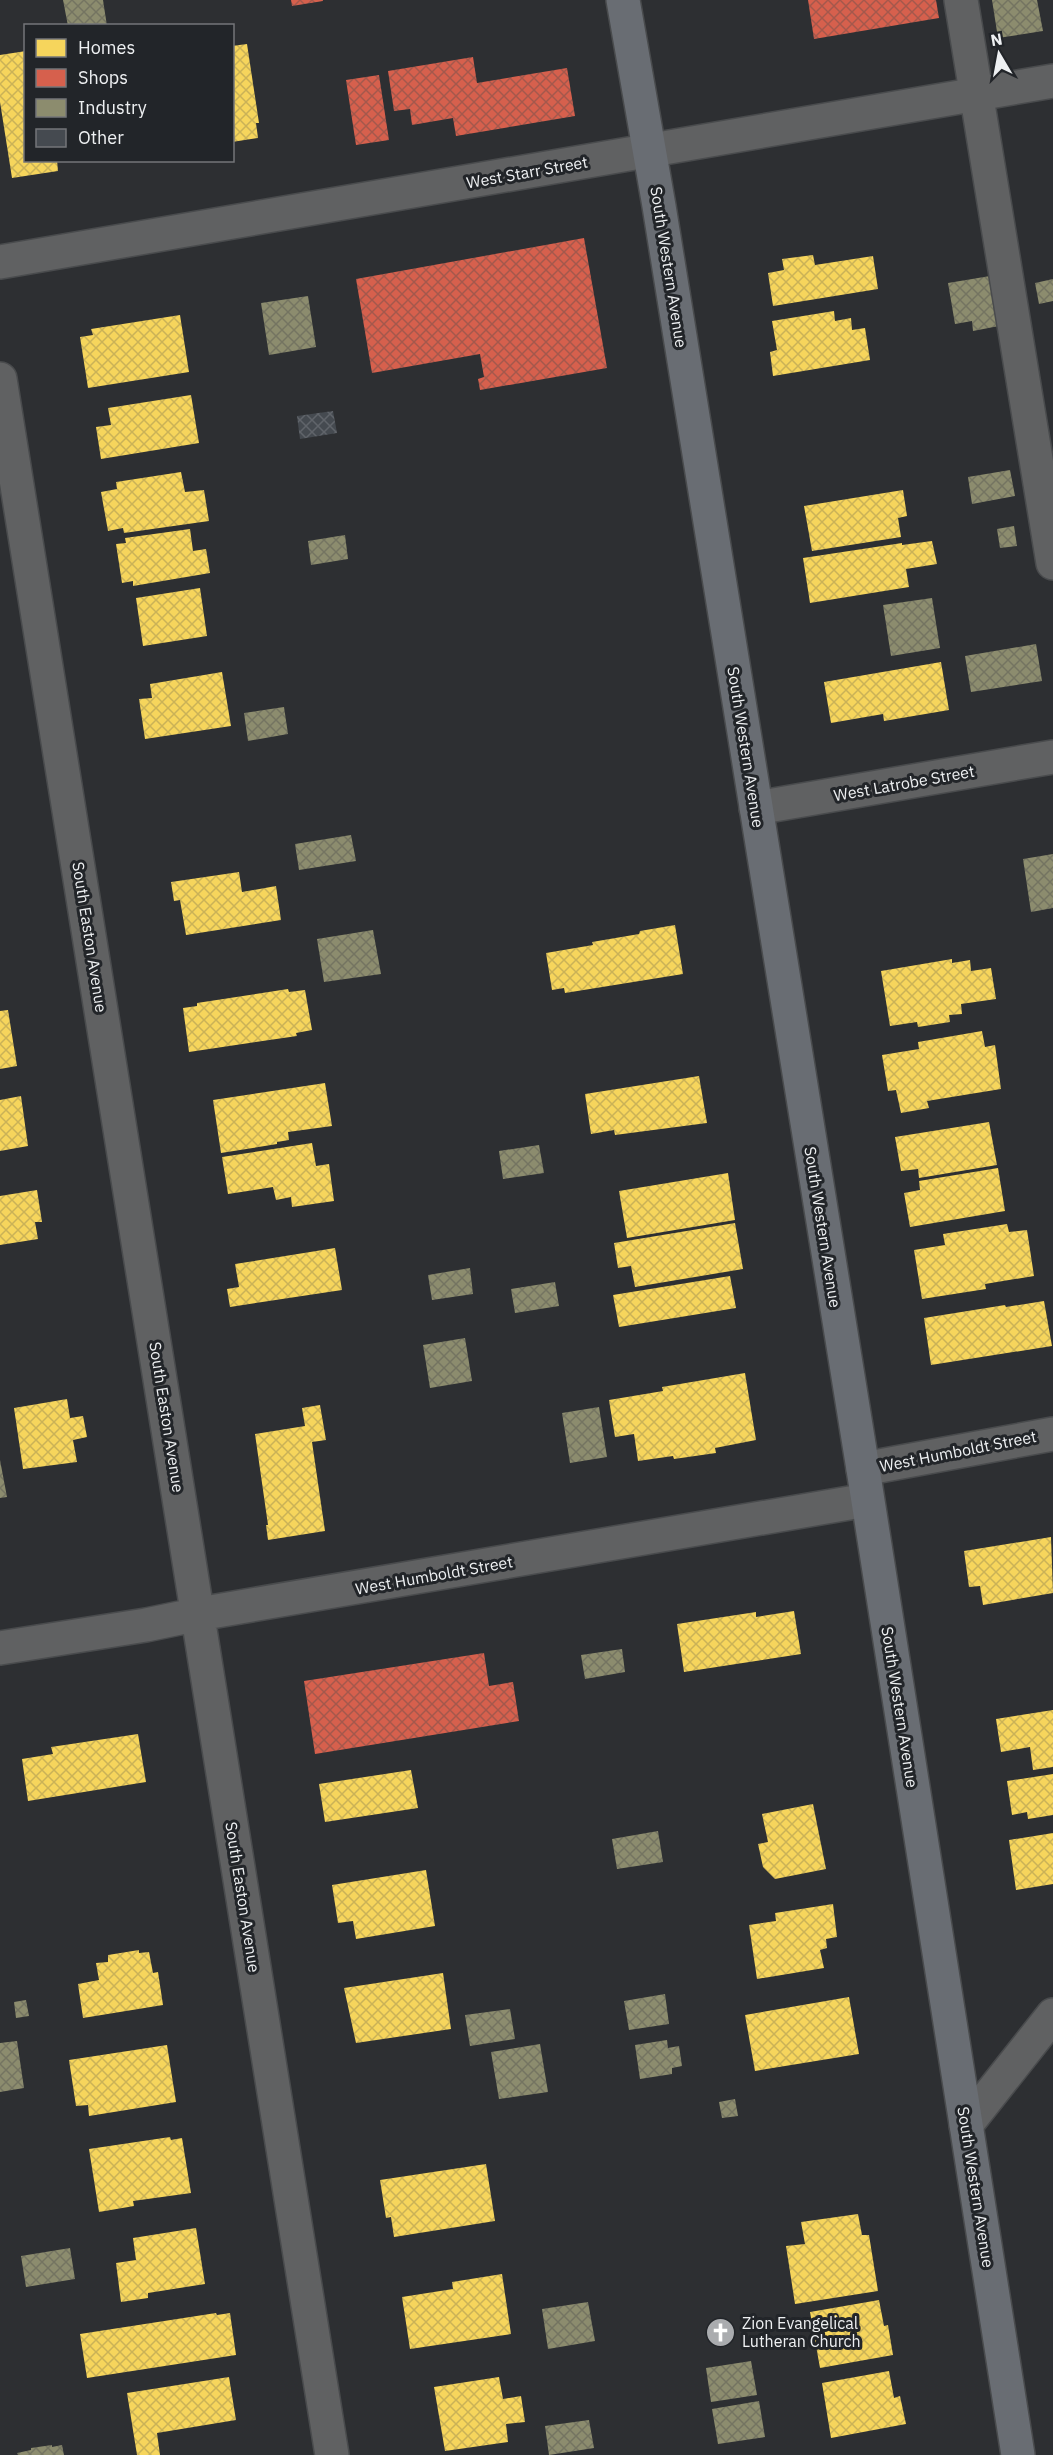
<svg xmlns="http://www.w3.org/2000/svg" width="1053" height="2455" font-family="'IBM Plex Sans',sans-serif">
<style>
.homes{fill:url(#homes-cross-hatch)}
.shops{fill:url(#shops-cross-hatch)}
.industry{fill:url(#industry-cross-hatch)}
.building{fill:url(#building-cross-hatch)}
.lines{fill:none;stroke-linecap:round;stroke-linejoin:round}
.minor-casing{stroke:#494b4d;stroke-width:36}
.major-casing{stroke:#494b4d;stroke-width:36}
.minor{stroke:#606162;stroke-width:33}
.major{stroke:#696d73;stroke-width:33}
.labels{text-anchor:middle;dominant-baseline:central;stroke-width:6;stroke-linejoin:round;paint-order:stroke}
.street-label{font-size:16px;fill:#eef0f2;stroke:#222529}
.poi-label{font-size:16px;fill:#eef0f2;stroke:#222529;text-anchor:start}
</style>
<defs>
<pattern id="homes-cross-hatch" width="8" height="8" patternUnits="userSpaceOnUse" patternTransform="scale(1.5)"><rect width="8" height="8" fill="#f6d55c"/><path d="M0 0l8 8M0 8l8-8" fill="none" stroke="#cab257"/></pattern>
<pattern id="shops-cross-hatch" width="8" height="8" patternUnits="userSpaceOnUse" patternTransform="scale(1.5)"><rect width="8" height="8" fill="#d6604d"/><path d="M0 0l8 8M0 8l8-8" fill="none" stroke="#a4584c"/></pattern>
<pattern id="industry-cross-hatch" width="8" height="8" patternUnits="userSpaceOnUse" patternTransform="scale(1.5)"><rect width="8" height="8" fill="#8c8c6e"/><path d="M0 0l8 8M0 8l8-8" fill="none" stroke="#747461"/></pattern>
<pattern id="building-cross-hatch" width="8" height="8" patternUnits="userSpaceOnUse" patternTransform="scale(1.5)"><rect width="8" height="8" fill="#454a50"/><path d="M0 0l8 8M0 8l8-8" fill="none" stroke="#60646a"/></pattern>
</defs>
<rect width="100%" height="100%" fill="#2d2f32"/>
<!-- homes -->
<path class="homes" d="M247,44L259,123H256L258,138L232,142V46Z
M26,51V160H57L58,171L12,178L0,102V55Z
M813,255L815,265L873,256L878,289L773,306L768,273L784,270L782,259Z
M834,311L835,321L851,318L852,330L865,328L870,360L773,376L770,352L777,350L772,321Z
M180,315L189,372L88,388L80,337L93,335L91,329Z
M191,395L199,443L101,459L96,427L111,425L108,408Z
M181,472L185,492L204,490L209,521L124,533L123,528L108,531L101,492L117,489L116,482Z
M903,490L907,516L898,518L901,537L812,551L804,506Z
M190,529L193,551L206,549L210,573L133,586V581L122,583L116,544L126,543L125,538Z
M932,541L937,564L906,569L909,587L810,603L803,558L902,543V545Z
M200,588L207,636L143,646L136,598Z
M941,662L949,710L884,721L883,714L831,723L824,682Z
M222,672L231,726L145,739L139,699L152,698L150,684Z
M239,872L242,892L276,886L281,920L186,935L180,900L174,901L171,882Z
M675,925L683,974L565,993L564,988L552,990L546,953L593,945L592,942L639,934L640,931Z
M952,959V963L970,960L971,971L991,968L996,999L961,1004L962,1014L949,1015L950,1022L918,1027L917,1022L890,1026L881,971Z
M288,989L289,992L305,990L312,1030L296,1033L297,1036L189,1052L183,1008L197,1006V1003Z
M8,1010L17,1066L0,1069V1011Z
M982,1031L985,1047L995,1045L1001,1089L927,1101L929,1108L901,1113L896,1090L888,1091L882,1055L919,1049L918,1042Z
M699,1076L707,1123L615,1135L614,1130L591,1134L585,1094Z
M325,1083L332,1126L288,1132L289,1140L277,1142V1144L221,1153L213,1100Z
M21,1096L28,1146L0,1151V1100Z
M989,1122L997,1165L919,1178L918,1169L901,1171L895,1137Z
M312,1143L316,1166L329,1164L334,1201L292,1207L291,1197L276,1200L273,1187L228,1194L222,1157Z
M998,1168L1005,1211L910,1227L904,1193L920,1190L919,1181Z
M728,1173L735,1220L627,1238L619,1191Z
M37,1190L42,1222H35L38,1239L0,1245V1196Z
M735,1223L743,1269L635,1287L631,1266L618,1268L614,1243Z
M1007,1224L1009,1232L1027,1230L1034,1276L985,1284L986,1289L922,1299L914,1250L945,1245L943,1234Z
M335,1248L342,1290L230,1307L227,1289L239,1287L235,1264Z
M730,1276L736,1308L619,1327L613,1295Z
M1044,1301L1052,1346L931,1365L924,1318L1005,1305L1006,1307Z
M745,1373L756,1440L715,1448L716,1453L674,1459L673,1456L638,1461L634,1434L615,1437L609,1400L663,1391L662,1387Z
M67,1399L70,1418L83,1416L87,1437L73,1440L77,1462L23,1469L14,1408Z
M320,1405L326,1440L312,1442L325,1531L268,1540L266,1525H268L255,1434L305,1426L302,1408Z
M1051,1537L1053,1593L983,1605L980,1586L969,1587L964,1551Z
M794,1611L801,1654L684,1672L677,1624L756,1612V1617Z
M1053,1710V1767L1033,1770L1030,1747L1001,1752L996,1719Z
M138,1734L146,1782L28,1801L22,1759L53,1754L51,1747Z
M411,1770L418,1808L325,1822L319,1784Z
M1053,1774V1815L1028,1819L1027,1812L1012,1815L1007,1781Z
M813,1804L826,1869L775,1879L763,1867L758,1844L768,1842L762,1814Z
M1053,1833V1884L1016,1890L1009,1840Z
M426,1870L435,1926L356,1939L353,1921L338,1923L332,1885Z
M833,1904L837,1937L826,1939L827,1948L820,1950L824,1968L757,1979L749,1925L776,1921L775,1913Z
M139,1950V1953L149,1952L153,1973L158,1972L163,2005L83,2018L78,1984L99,1980L96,1963L108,1962V1955Z
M443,1973L451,2029L356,2043L344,1988Z
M849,1997L859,2054L755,2071L745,2015Z
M167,2045L176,2102L89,2116L88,2105L76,2106L69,2060Z
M170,2137L171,2140L182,2138L191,2193L133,2201L134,2206L99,2212L89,2149Z
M486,2164L495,2221L394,2237L391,2217L386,2218L380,2180Z
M858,2214L862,2235H869L878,2291L795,2304L786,2246L805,2244L801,2222Z
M196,2228L205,2284L148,2293V2298L121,2302L116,2263L136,2260L133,2238Z
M502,2274L511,2334L410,2349L402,2297L453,2289L452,2282Z
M879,2300L884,2326L888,2325L893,2355L820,2368L810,2312Z
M216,2313L217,2315L230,2313L236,2355L87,2378L80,2334Z
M889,2371L894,2398L900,2396L906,2424L831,2438L822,2383Z
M229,2377L236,2420L157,2433L160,2455H137L127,2393Z
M499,2377L503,2399L521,2396L525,2422L506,2424L508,2442L445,2451L434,2387Z"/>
<!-- shops -->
<path class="shops" d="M291,0H323V1L292,6Z
M808,0H936L939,18L814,39Z
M473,57L477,83L567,68L575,116L456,136L453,118L412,125L410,109L394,111L388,71Z
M379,75L389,140L356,145L346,80Z
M584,238L607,368L480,390L478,379L484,377L480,354L372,373L356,279Z
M484,1653L489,1686L513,1682L519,1721L315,1754L304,1681Z"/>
<!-- industry -->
<path class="industry" d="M63,0H103L107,26H68Z
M992,0H1037L1043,31L998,38Z
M990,276L999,326L973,331L972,321L955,324L948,283Z
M1053,279V301L1039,304L1035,283Z
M308,296L316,347L269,355L261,303Z
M1010,470L1015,496L972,504L968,477Z
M1014,526L1017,546L1000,548L997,529Z
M345,535L348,559L311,565L308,541Z
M932,598L940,648L891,656L883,605Z
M1036,644L1042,681L971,692L965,656Z
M284,707L288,734L248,741L244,713Z
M351,835L356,861L299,870L295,844Z
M1053,854V908L1031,912L1023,859Z
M373,930L381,974L324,982L317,939Z
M539,1145L544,1173L503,1179L499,1151Z
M470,1268L473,1294L432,1300L428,1275Z
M555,1282L559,1306L515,1313L511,1289Z
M465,1338L472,1381L430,1388L423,1345Z
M599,1407L607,1457L570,1463L562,1413Z
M0,1460L7,1497L0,1498Z
M622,1649L625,1672L585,1679L581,1655Z
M658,1831L663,1862L617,1869L612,1839Z
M665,1994L669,2024L629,2030L624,2001Z
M26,2000L29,2016L16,2018L14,2002Z
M510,2009L515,2039L470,2046L465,2015Z
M667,2040L668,2048L679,2046L682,2066L672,2068V2074L640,2079L635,2045Z
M17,2041L24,2088L0,2092V2043Z
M540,2044L548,2092L499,2099L491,2052Z
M735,2099L738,2116L722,2118L719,2102Z
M70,2248L75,2279L26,2287L21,2256Z
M588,2302L595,2341L548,2349L542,2309Z
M751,2361L757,2395L711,2402L706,2368Z
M759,2401L765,2437L718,2444L712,2409Z
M589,2420L594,2448L549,2455L545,2426Z
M52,2445V2447L62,2445L64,2455H18L17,2453L31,2450V2448Z"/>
<!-- building -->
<path class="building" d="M333,411L337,433L300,439L297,416Z"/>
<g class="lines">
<defs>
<path id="minor" d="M961,0L1053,563
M0,262L1053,81
M0,379L332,2455
M756,808L1053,757
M863,1469L1053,1434
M0,1648L146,1625L199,1614L867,1500
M966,2125L1053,2015"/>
<path id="major" d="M623,0L659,206L863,1469L1018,2455"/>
</defs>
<!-- minor casing -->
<use href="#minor" class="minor-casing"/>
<!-- major casing -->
<use href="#major" class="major-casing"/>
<!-- minor -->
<use href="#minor" class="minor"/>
<!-- major -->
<use href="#major" class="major"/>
</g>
<!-- icons -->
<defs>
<symbol id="church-disc" viewBox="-11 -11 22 22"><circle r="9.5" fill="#aaacaf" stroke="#222529"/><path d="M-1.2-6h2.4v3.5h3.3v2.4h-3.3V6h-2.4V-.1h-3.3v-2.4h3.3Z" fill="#fff"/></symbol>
</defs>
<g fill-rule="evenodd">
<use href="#church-disc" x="704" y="2316" width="33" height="33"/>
</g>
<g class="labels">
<!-- street labels -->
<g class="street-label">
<text transform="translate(527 172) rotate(-10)">West Starr Street</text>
<text transform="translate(669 267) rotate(81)">South Western Avenue</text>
<text transform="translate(746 747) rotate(81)">South Western Avenue</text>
<text transform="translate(904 783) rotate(-10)">West Latrobe Street</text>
<text transform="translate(90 937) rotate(81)">South Easton Avenue</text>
<text transform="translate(823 1227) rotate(81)">South Western Avenue</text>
<text transform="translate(167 1417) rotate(81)">South Easton Avenue</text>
<text transform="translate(958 1451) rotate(-11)">West Humboldt Street</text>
<text transform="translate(434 1575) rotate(-10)">West Humboldt Street</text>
<text transform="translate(900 1707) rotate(81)">South Western Avenue</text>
<text transform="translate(243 1897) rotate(81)">South Easton Avenue</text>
<text transform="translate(976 2187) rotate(81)">South Western Avenue</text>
</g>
<!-- poi labels -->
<g class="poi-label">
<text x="742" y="2323">Zion Evangelical<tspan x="742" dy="18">Lutheran Church</tspan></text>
</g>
</g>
<!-- legend -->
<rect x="24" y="24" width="210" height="138" fill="#222529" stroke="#747679" stroke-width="1.5"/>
<rect x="36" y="39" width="30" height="18" fill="#f6d55c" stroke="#747679" stroke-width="1.5"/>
<text x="78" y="54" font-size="18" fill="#eef0f2">Homes</text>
<rect x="36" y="69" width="30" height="18" fill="#d6604d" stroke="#747679" stroke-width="1.5"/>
<text x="78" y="84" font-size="18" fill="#eef0f2">Shops</text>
<rect x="36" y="99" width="30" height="18" fill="#8c8c6e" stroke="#747679" stroke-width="1.5"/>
<text x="78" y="114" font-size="18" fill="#eef0f2">Industry</text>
<rect x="36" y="129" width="30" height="18" fill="#454a50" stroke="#747679" stroke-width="1.5"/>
<text x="78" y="144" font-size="18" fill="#eef0f2">Other</text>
<!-- north arrow -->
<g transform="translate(999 54) rotate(350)" stroke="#222529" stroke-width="4.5" paint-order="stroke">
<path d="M0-4.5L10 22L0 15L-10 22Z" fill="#eef0f2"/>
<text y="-9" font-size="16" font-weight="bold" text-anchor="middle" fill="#eef0f2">N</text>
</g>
</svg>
